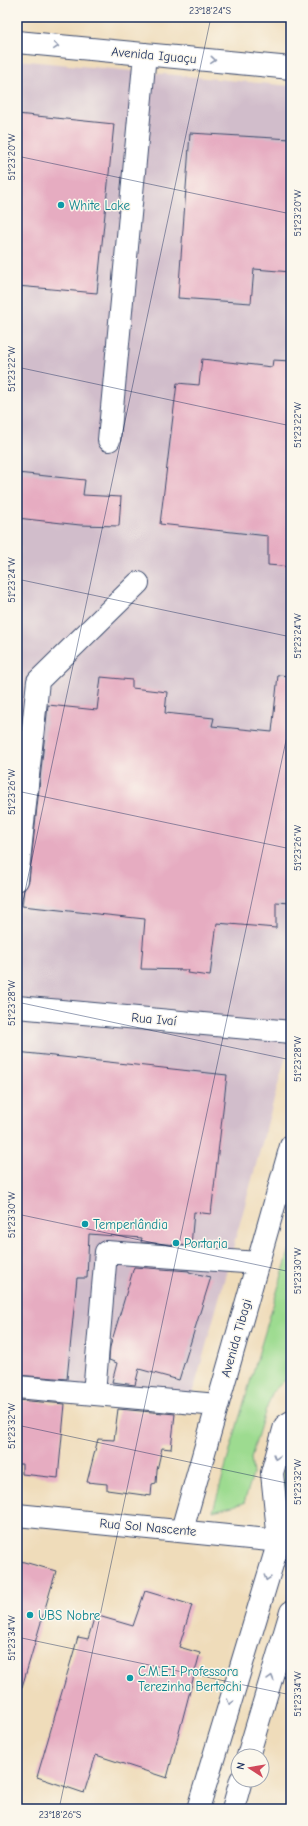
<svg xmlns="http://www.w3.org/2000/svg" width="308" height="1826" font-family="'Comic Neue',sans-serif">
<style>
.industrial{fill:#d1bdcb}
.green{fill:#9ddb90;stroke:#5c8577}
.building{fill:#e6acc1}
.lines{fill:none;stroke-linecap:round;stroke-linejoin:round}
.minor-casing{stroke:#3b496c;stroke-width:24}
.minor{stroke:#fff;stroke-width:22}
.oneway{stroke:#8d97ae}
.ticks{fill:none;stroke:#1b2f5e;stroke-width:1;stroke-opacity:0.45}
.culture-dot{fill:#0f9aa8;stroke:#fbf7ec;stroke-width:1.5}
.labels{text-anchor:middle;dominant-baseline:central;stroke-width:3;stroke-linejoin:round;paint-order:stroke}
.street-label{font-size:13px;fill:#1b2f5e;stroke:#fbf7ec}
.culture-label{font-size:13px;fill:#0d838f;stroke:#fbf7ec;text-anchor:start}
.neatline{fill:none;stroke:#1b2f5e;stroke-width:1.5}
.ticks-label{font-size:10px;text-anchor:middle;fill:#1b2f5e}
</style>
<rect width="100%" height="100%" fill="#fbf7ec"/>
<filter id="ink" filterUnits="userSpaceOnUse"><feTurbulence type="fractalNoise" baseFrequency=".025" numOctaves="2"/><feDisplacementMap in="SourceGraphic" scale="8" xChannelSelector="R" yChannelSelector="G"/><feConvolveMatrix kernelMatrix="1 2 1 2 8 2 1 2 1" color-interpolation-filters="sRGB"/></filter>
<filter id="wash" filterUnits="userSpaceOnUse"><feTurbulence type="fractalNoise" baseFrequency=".012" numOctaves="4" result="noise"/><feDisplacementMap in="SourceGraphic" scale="16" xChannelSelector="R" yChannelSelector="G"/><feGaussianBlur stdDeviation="0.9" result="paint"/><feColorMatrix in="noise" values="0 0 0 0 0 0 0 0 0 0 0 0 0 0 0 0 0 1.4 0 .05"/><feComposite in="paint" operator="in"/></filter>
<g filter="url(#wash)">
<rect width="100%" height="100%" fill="#efdcba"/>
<!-- industrial -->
<path class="industrial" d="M17,60L291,86V1038L188,1411L17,1395Z"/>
<!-- green -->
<path class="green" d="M291,1245V1375L273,1391L262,1421L251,1458L253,1474L244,1503L213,1511L239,1419Z
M291,1445V1529C280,1518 282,1478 285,1463C286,1457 289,1451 291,1445Z"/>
<g id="blocks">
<!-- building -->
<path class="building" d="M17,114L114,124L97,293L17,286Z
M190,133L291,139V272L254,269L251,303L178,298Z
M202,359L272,367L273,360L291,361V567L268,565V536L160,524L177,383L199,385Z
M17,473L85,480L83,495L121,497L119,526L80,525L17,518Z
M278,675L291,676V903L276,902V928L217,923L210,976L187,973L188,970L141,969L145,919L22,906L24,890L29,881L48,705L97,710L101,677L132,680V688L167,692L165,713L214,718L212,726L272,732Z
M17,1052L227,1075L211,1214L194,1212L191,1246L141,1242L142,1238L89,1234L87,1278H77L67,1379L17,1375Z
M134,1267L189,1271V1272L211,1277L179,1380L139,1369L135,1385L112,1382L117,1363L109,1360L110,1347Z
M17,1400L65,1404L58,1478L22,1474V1464H17Z
M118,1409L175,1414L171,1449L162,1448L157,1470L156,1483L152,1484L151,1496L107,1490V1484L87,1482L98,1439L114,1440Z
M17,1560L56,1571L22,1687H17Z
M145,1591L192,1605L179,1647L200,1653L167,1778L96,1755L84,1793L37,1777L78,1637L88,1639L95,1615L133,1626Z"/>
</g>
</g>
<g filter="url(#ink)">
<use href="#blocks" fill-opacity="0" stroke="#3b496c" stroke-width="1"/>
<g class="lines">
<defs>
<path id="minor" d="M17,42L291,68
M109,440L145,54
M17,880L38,681L138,583
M17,1007L291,1032
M17,1387L217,1405
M94,1394L106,1252L258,1263
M291,1422L285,1426L272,1473L279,1541L291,1542
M17,1515L279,1541L198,1809
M182,1530L291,1146
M248,1756L291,1612
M233,1809L241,1780"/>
</defs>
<!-- minor casing -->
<use href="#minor" class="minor-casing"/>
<!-- minor -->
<use href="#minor" class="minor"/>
</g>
<!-- one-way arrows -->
<defs><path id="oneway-chevron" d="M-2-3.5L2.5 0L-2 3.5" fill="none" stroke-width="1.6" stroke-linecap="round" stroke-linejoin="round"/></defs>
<g class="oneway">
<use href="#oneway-chevron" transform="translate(56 46) rotate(5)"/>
<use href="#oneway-chevron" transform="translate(213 60) rotate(5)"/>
<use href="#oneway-chevron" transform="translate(276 1457) rotate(106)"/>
<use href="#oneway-chevron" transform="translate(267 1578) rotate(107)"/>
<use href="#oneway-chevron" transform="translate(271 1678) rotate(-74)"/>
<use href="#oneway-chevron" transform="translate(230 1702) rotate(107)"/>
</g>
</g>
<!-- ticks -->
<path class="ticks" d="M17,156L291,214M17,367L291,426M17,579L291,637M17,791L291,849M17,929L211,17M17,1002L291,1060M17,1214L291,1272M17,1425L291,1484M17,1637L291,1695M59,1809L291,717M288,1809L291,1795"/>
<!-- markers -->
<g class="culture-dot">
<circle cx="61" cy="205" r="4"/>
<circle cx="85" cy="1224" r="4"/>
<circle cx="176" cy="1243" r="4"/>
<circle cx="30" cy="1615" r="4"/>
<circle cx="130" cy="1678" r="4"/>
</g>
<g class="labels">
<!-- street labels -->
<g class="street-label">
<text transform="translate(154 55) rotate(5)">Avenida Iguaçu</text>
<text transform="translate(154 1019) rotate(5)">Rua Ivaí</text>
<text transform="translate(236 1338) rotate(-74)">Avenida Tibagi</text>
<text transform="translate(148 1527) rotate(5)">Rua Sol Nascente</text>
</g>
<!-- culture labels -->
<g class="culture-label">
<text x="69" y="205">White Lake</text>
<text x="93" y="1224">Temperlândia</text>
<text x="184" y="1243">Portaria</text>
<text x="38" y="1615">UBS Nobre</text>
<text x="138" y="1671">C.M.E.I Professora<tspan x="138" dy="15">Terezinha Bertochi</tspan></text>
</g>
</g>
<!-- margin -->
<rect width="308" height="1826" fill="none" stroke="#fbf7ec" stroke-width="44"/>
<!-- north arrow -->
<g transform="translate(250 1768) rotate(282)"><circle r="19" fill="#fbf7ec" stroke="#a1a7b3"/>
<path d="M0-3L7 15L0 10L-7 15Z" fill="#d1495b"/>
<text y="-6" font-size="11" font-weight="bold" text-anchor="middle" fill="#1b2f5e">N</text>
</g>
<rect x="22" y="22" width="264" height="1782" class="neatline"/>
<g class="ticks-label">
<text x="210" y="14">23°18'24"S</text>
<text transform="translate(11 157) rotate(-90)" y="4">51°23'20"W</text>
<text transform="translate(297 213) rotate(-90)" y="4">51°23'20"W</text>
<text transform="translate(11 369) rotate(-90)" y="4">51°23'22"W</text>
<text transform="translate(297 425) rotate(-90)" y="4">51°23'22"W</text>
<text transform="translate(11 580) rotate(-90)" y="4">51°23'24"W</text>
<text transform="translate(297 636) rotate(-90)" y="4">51°23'24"W</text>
<text transform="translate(11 792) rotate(-90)" y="4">51°23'26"W</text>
<text transform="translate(297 848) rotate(-90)" y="4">51°23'26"W</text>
<text transform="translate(11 1003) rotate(-90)" y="4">51°23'28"W</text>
<text transform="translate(297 1059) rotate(-90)" y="4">51°23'28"W</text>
<text transform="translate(11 1215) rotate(-90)" y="4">51°23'30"W</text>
<text transform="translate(297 1271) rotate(-90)" y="4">51°23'30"W</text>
<text transform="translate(11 1426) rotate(-90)" y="4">51°23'32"W</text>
<text transform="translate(297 1482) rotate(-90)" y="4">51°23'32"W</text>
<text transform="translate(11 1638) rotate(-90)" y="4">51°23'34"W</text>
<text transform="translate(297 1694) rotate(-90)" y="4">51°23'34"W</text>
<text x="60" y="1818">23°18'26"S</text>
</g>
</svg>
